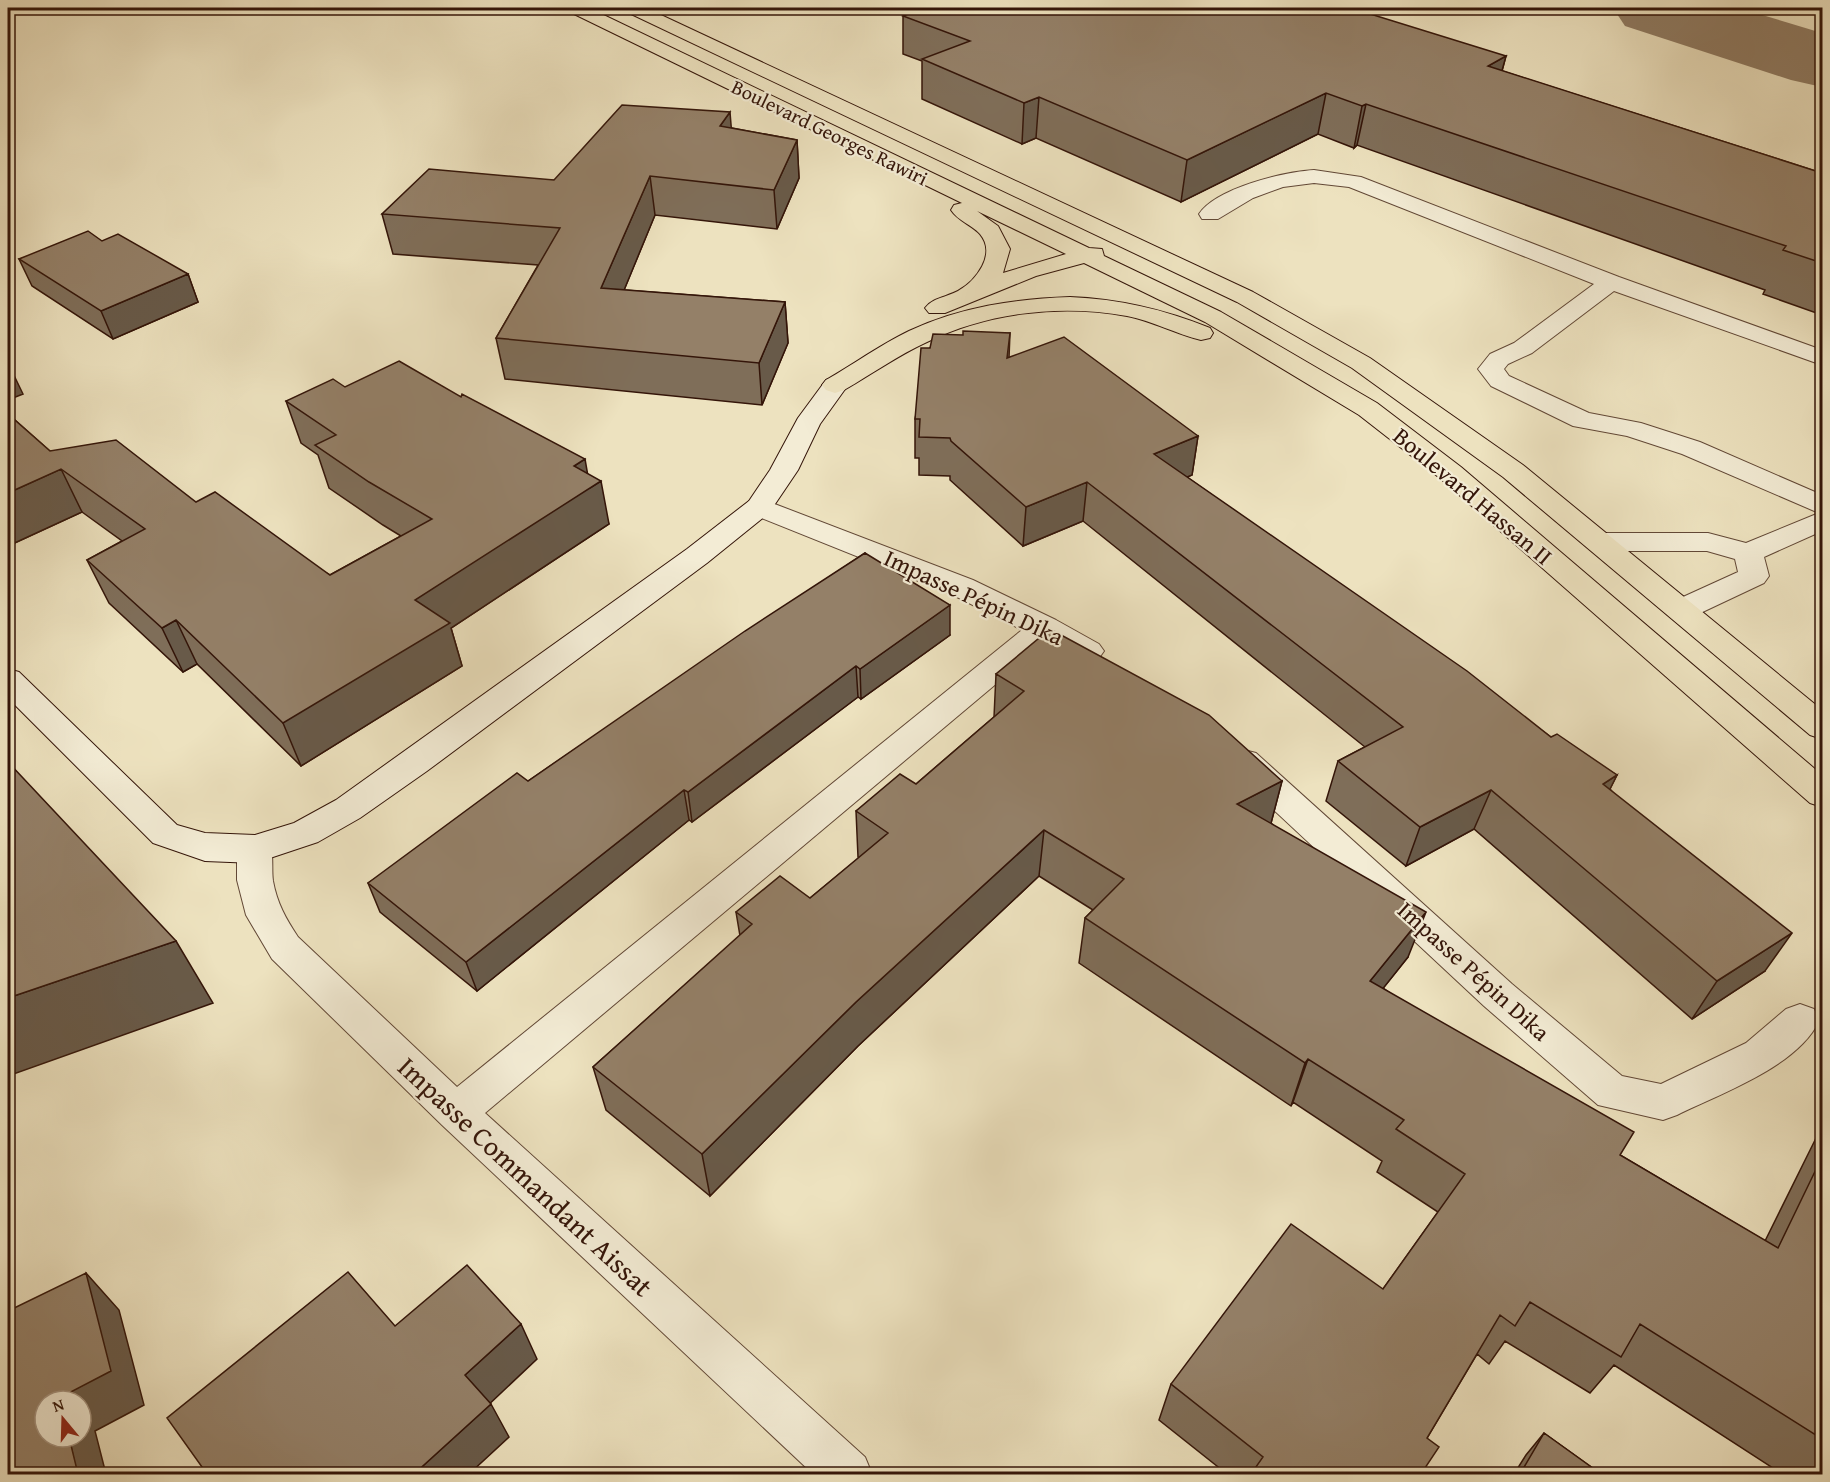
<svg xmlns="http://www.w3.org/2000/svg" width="1830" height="1482" font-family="'Gentium Book Plus',serif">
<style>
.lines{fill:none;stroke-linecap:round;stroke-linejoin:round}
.taxiway{fill:#907c64;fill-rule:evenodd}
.service-casing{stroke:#624836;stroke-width:2}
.minor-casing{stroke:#624836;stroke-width:2}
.secondary-casing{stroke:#341509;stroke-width:2}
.primary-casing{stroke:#341509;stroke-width:2}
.service{fill:#f3ecd5;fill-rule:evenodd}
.minor{fill:#f3ecd5;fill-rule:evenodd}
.secondary{fill:#f3ecd5;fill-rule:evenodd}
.primary{fill:#ede2bf;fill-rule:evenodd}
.wall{fill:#7f6e59;stroke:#341509;stroke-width:1.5}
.shaded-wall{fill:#685a49;stroke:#341509;stroke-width:1.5}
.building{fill:#948068;stroke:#341509;stroke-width:1.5}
.labels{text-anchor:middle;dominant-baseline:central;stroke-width:4.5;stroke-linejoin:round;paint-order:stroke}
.far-street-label{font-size:20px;fill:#341509;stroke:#f3ecd5}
.street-label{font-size:24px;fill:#341509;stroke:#f3ecd5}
.near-street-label{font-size:28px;fill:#341509;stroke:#f3ecd5}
</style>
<rect width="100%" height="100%" fill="#ede2bf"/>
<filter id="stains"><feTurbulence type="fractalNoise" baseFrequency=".00333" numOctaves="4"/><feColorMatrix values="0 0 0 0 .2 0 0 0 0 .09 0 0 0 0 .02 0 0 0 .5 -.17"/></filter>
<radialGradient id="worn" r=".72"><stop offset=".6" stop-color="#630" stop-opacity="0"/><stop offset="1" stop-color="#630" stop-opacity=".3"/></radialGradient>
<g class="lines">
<!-- taxiway -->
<path class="taxiway" d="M1613,8H1739L1822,33V87L1791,80L1625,26Z"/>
<defs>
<path id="service" d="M1314,170L1361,177L1619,277L1822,350V365L1614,291L1532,353L1508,364L1504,369L1509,376L1589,413L1641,423L1700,442L1822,495V531L1764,557L1769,576L1764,583L1694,616L1683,619L1672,616L1668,609L1672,602L1738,572L1735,559L1707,551H1602L1592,548L1588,542L1592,536L1602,533H1708L1746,543L1819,513L1682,454L1627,436L1573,426L1491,386L1478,369L1490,354L1514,343L1594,284L1349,187L1314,183L1283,187L1253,198L1218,219H1202L1199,214C1217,188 1283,172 1314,170Z"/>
<path id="minor" d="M759,498L973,580L1056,620L1099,644L1104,651L1099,658L1088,662L1046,642L485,1113L865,1457L872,1474H813L442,1125L272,959L246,915L237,880V849L243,839L255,835L267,839C275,853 271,866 273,881C277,903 286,919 298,937L457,1087L1022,630L951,594L749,513L745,507L749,501Z
M1244,750L1256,753L1512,984L1622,1076L1661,1084L1746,1043L1786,1009L1800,1004L1814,1009L1819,1021C1797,1067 1721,1093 1677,1115L1663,1120L1598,1105L1484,1006L1232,771L1227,762L1232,753Z"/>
<path id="secondary" d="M835,377L844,380L848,385L820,424L798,470L769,513L707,563L427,771L360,818L318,842L255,863L205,861L153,843L8,698V669L19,672L177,825L205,833L255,835L294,823L336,800L687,549L749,501L770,470L798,418L826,380Z"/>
<path id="primary" d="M567,8H589L1089,248L1102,249L1104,256L1221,312L1377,403L1461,467L1822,775V807L1810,803L1441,479L1359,415L1205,322L1084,263L1036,276L945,313H929L925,308C932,298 947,297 958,291C976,281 997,254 980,234C972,225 958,221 951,210L954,205L962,203L570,12ZM977,211L1066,254L1003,273L1010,249L998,226Z
M624,8H646L1253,292L1370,358L1523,465L1822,710V739L1810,735L1503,477L1352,368L1237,302L627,12Z
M1070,297C1120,299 1163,309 1210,328L1213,333L1210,338L1201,340C1176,334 1153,321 1127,316C1061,304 988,312 927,342C898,355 872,374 844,390L835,393L826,390L822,385L826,380C854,364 880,345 909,331C960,307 1014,299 1070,297Z"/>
</defs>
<!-- service casing -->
<use href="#service" class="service-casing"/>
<!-- minor casing -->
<use href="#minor" class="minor-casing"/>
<!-- secondary casing -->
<use href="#secondary" class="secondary-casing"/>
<!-- primary casing -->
<use href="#primary" class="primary-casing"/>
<!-- service -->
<use href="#service" class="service"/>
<!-- minor -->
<use href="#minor" class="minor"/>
<!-- secondary -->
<use href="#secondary" class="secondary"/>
<!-- primary -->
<use href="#primary" class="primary"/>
</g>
<!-- wall -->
<path class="wall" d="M903,16L1506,56L1502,71L1822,173V315L1763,294L1765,290L1357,145L1354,148L1318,134L1181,202L1036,138L1022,144L922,99V61L903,54Z
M732,128L797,140L799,178L777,229L655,215L624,290L785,302L788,343L762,405L505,379L496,338L538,265L393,254L382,214L554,180Z
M102,241L188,274L198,302L113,339L32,286L19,259Z
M1010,333L1009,358L1198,436L1192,475L1187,477L1551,737L1617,775L1610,789L1765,971L1692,1019L1474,829L1406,866L1326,801L1338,761L1365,747L1083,521L1023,546L950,480V476L919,475V458H915V419L930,348Z
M345,387L587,474L609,524L451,628L462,666L301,766L197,664L183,672L109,603L87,560L122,541L82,512L8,546V414L50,451L196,502L330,575L401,536L383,525L329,488L318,455L301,443L286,401Z
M865,553L950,635L861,699L858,697L692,822L689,820L477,991L380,912L368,883L528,781Z
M996,674L1282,781L1271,823L1408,957L1383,988L1620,1155L1765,1241L1822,1126V1474H1782L1614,1365L1590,1393L1505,1341L1489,1364L1477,1354L1427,1438L1421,1474H1227L1159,1420L1171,1384L1383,1289L1438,1212L1377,1172L1382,1161L1293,1102L1291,1106L1079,963L1085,918L1093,910L1039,876L858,1046L710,1196L606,1110L593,1067L740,936L736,912L810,898L859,858L858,857L856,811L916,784L994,717Z
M1544,1433L1601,1474H1514L1526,1455Z"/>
<!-- shaded-wall -->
<path class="shaded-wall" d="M1506,56L1495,96L1488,66Z
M1326,93L1318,134L1181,202L1187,160Z
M1039,97L1036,138L1022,144L1024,103Z
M1366,104L1357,145L1354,148L1362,106Z
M730,112L733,149L720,126Z
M797,140L799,178L777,229L774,190Z
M650,176L655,215L608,329L601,288Z
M188,274L198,302L113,339L101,311Z
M785,302L788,343L762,405L759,363Z
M8,363L23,394L8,400Z
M1198,436L1192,475L1149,493L1154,454Z
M585,459L590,488L601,481L609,524L451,628L462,666L301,766L283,723L415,600L574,466Z
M61,469L82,512L8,546V493Z
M1087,482L1083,521L1023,546L1026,507Z
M950,605V635L861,699L860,669Z
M176,620L197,664L183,672L162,628Z
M856,666L858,697L692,822L688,792Z
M1617,775L1597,815L1603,784Z
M1282,781L1270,827L1237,804Z
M684,790L689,820L477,991L466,962Z
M1491,790L1474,829L1406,866L1420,827Z
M1044,830L1039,876L858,1046L710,1196L702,1154L856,1002Z
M1426,912L1408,957L1354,1025L1370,981Z
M1792,933L1765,971L1692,1019L1717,981Z
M176,941L213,1003L8,1076V998Z
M1308,1059L1293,1102L1291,1106L1305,1063Z
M86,1273L119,1310L144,1405L95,1431L106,1474H77L69,1437H81V1401H60L59,1398Z
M521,1324L537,1359L484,1409L465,1375Z
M491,1404L509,1437L469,1474H414Z"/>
<!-- building -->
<path class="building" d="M924,8H1351L1506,56L1488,66L1822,173V263L1783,250L1786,246L1366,104L1362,106L1326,93L1187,160L1039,97L1024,103L922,59L970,41L903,16Z
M622,105L730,112L720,126L797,140L774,190L650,176L601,288L785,302L759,363L496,338L560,228L382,214L429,169L554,180Z
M88,231L102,241L118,234L188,274L101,311L19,259Z
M963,331L1010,333L1007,358L1064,337L1198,436L1154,454L1467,671L1551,737L1557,734L1617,775L1603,784L1792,933L1717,981L1491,790L1420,827L1338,761L1403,727L1087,482L1026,507L951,441L950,438L919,437L920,419H915L921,348H930L933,334L963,335Z
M399,361L461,397L462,394L585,459L574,466L601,481L415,600L450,623L283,723L176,620L162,628L87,560L145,529L61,469L8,493V414L50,451L116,440L196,502L215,492L330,575L432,519L369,482L315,445L336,435L286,401L333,379L345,387Z
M865,553L950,605L860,669L856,666L688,792L684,790L466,962L368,883L517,773L528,781L745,631Z
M1050,629L1209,715L1282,781L1237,804L1426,912L1370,981L1634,1132L1620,1155L1778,1248L1822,1157V1439L1640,1324L1621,1357L1530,1302L1515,1326L1500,1315L1427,1438L1439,1447L1421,1474H1251L1263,1457L1171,1384L1291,1224L1383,1289L1465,1174L1396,1129L1404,1120L1308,1059L1305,1063L1085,918L1124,879L1044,830L856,1002L702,1154L593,1067L752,924L736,912L780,876L810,898L888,833L856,811L900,774L916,784L1024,691L996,674Z
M8,762L176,941L8,998Z
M467,1265L521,1324L465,1375L491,1404L414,1474H207L167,1418L348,1272L395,1326Z
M86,1273L111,1371L59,1398L60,1401H45V1437H69L78,1474H8V1311Z
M1544,1433L1601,1474H1520Z"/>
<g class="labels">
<!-- far-street labels -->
<g class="far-street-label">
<text transform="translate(830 132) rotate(26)">Boulevard Georges Rawiri</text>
</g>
<!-- street labels -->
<g class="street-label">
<text transform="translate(1473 496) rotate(40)">Boulevard Hassan II</text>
<text transform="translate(974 597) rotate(25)">Impasse Pépin Dika</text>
<text transform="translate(1474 971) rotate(42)">Impasse Pépin Dika</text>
</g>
<!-- near-street labels -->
<g class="near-street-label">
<text transform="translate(526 1176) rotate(43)">Impasse Commandant Aissat</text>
</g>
</g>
<!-- margin -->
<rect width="1830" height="1482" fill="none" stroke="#ede2bf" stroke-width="30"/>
<rect x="9" y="9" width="1812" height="1464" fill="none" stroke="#341509" stroke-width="3"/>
<rect x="15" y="15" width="1800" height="1452" fill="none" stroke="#341509" stroke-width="1.5"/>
<!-- north arrow -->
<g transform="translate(63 1419) rotate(341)"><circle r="28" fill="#f3ecd5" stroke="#a79683" stroke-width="1.5"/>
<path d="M0-4.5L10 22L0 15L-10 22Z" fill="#8f2418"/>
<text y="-9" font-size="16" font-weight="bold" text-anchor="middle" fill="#341509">N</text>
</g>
<rect width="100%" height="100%" filter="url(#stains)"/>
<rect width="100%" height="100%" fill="url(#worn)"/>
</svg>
